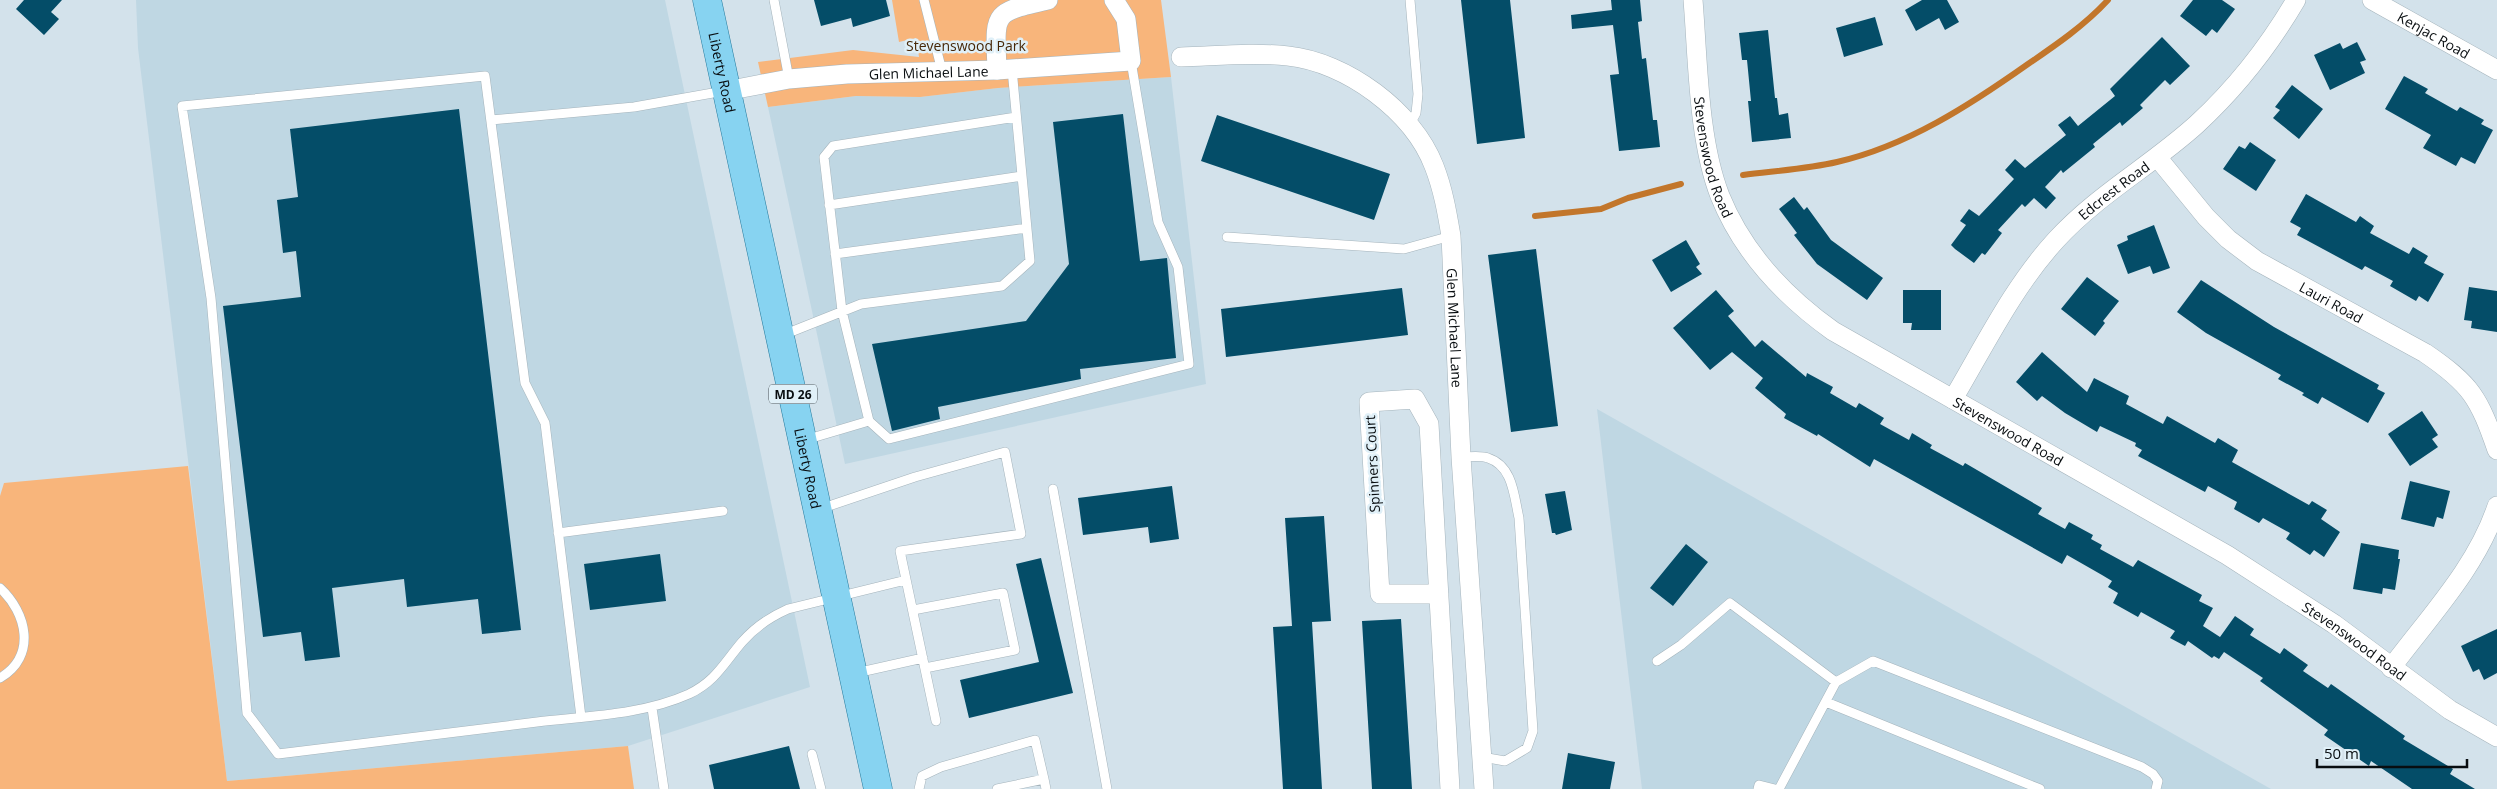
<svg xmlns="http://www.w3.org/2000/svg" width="2497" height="789" font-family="'Open Sans',sans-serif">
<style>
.built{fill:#bfd7e3}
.green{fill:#f8b57b}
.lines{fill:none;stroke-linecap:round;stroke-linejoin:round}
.stream{stroke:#c2762b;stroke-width:6}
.building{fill:#044d68}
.service-casing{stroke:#a5b4bc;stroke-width:10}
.minor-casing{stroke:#a5b4bc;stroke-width:20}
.primary-casing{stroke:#277a9c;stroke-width:29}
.service{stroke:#fff;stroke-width:9}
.minor{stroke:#fff;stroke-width:19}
.primary{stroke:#87d3f1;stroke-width:28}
.labels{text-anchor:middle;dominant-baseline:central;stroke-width:5;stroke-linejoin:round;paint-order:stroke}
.shield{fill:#e0f0f8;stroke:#495156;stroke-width:1}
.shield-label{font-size:12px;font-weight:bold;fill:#080d10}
.street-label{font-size:14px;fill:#080d10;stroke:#e0f0f8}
.park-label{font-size:14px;fill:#462707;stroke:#e0f0f8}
</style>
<rect width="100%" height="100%" fill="#d3e2eb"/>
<!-- built -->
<path class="built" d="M136,0H665L810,687L628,746L227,781L138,48Z
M1171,77L1206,384L845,464L768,107L856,96L920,97L998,88Z
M1597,409L2271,789H1642Z"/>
<!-- green -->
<path class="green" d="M892,0H1161L1171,77L998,88L920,97L856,96L768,107L758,62L853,50L919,57L916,38L899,42Z
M188,466L227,781L628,746L634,789H0V496L4,483Z"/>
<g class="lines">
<!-- stream -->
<path class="stream" d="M1743,175C1774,171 1807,169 1837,162C1907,146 1970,105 2028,64C2056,45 2085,25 2108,0
M1535,216L1601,209L1628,198L1681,184"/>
</g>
<!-- building -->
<path class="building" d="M24,0H62L51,12L59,19L44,35L16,9Z
M814,0H886L890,16L853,27L851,18L821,26Z
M1461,0H1510L1525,138L1477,144Z
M1611,0H1640L1642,21L1638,22L1642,59L1646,58L1653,120H1657L1660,147L1619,151L1610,75L1619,74L1613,25L1572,29L1571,15L1612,10Z
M1922,0H1947L1959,22L1945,30L1939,18L1916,31L1905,10Z
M2193,0H2222L2235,9L2217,33L2212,29L2206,36L2180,16Z
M1875,17L1883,45L1844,57L1836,28Z
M1768,30L1775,98H1777L1779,115L1788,113L1791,138L1752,142L1748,101H1751L1747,60H1742L1739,33Z
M2162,37L2190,66L2170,85L2165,80L2140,105L2143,108L2122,126L2120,122L2093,144L2095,147L2063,173L2061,170L2045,187L2056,198L2046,209L2034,198L2025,207L2022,204L1998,230L2002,233L1985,255L1982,253L1974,263L1955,249L1951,245L1966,225L1960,221L1969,209L1979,216L2014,179L2005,170L2015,159L2025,168L2066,135L2058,125L2070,116L2078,126L2115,96L2110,89Z
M2357,42L2366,60L2360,62L2365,73L2330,90L2314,55L2340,43L2343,49Z
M2404,76L2428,89L2425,93L2457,111L2460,107L2484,120L2481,124L2493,130L2475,164L2461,157L2456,166L2423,148L2431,135L2385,109Z
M2292,85L2323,109L2299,139L2273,118L2280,110L2275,107Z
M459,109L521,630L482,634L478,599L407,607L404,579L332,588L340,657L305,661L301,632L263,637L223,306L301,297L296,251L283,253L277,200L298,197L290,129Z
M1123,114L1140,261L1167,258L1176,358L1080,369L1081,379L938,407L940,419L892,431L872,344L1026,321L1069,264L1053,122Z
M1217,115L1390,174L1374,220L1201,161Z
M2250,142L2276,160L2256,191L2223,169L2239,146L2245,149Z
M2306,194L2356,222L2360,216L2374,226L2370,233L2409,254L2413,247L2428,256L2424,263L2444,274L2428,302L2419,296L2416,301L2390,286L2393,281L2365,266L2362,270L2297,235L2301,228L2290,222Z
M1794,197L1804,210L1807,207L1831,240L1883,278L1867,300L1817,264L1794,235L1797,233L1779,209Z
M2154,225L2170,268L2153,274L2150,266L2128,274L2117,245L2128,240L2127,236Z
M1686,240L1700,264L1696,267L1702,274L1671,292L1652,260Z
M1536,249L1558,426L1511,432L1488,255Z
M2087,277L2119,301L2103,321L2105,323L2095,336L2061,309Z
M2201,280L2274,327L2379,385L2377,389L2385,393L2368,423L2322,397L2318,404L2302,395L2304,393L2278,379L2281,375L2206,333L2177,312Z
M2469,287L2497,291V332L2471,328L2472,321L2464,320Z
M1402,288L1408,335L1226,357L1221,309Z
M1716,290L1734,311L1728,316L1755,347L1762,340L1806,377L1807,373L1833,387L1830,393L1856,408L1859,403L1884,418L1880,424L1909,440L1912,433L1932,445L1930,448L1963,466L1965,463L2042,508L2038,514L2065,529L2069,522L2093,535L2091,539L2102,545L2100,549L2133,567L2138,560L2202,595L2199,601L2213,608L2203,626L2220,637L2235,616L2254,629L2250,635L2280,654L2284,648L2308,665L2303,671L2328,688L2331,684L2405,736L2403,739L2453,769L2450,774L2475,789H2412L2371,761L2369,766L2324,735L2328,730L2260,681L2263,678L2224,652L2219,659L2214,656L2212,658L2188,641L2185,646L2170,638L2175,631L2141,612L2138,617L2113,603L2118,593L2108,587L2112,581L2102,575L2067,555L2062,564L1874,459L1870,467L1818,434L1817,436L1784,418L1786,414L1755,388L1763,378L1732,352L1710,370L1673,328Z
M1903,290H1941V330H1911L1912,323H1903Z
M2042,352L2087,392L2094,378L2129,396L2126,404L2163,424L2167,416L2215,443L2218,438L2238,450L2232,462L2309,505L2312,501L2327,510L2321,519L2340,532L2324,557L2314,550L2310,555L2286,539L2290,533L2263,518L2259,523L2234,509L2237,502L2208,486L2205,492L2138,456L2142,450L2135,446L2136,443L2100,426L2097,432L2065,413L2042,396L2037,401L2016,382Z
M2422,411L2438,435L2432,439L2438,447L2410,466L2388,434Z
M2410,481L2450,491L2443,519L2437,517L2434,527L2401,519Z
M1172,486L1179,539L1150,543L1148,527L1083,535L1078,498Z
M1565,491L1572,530L1556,535L1555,533H1552L1545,494Z
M1324,516L1331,621L1312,622L1322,789H1283L1273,627L1292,626L1285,518Z
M2361,543L2399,550L2398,559H2400L2395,590L2383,588L2382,594L2353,589Z
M1686,544L1708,562L1673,606L1650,588Z
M660,554L666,601L590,610L584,564Z
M1041,558L1073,693L969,718L960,680L1039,662L1016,564Z
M1401,619L1412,789H1372L1362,621Z
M2497,629V673L2484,680L2479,669L2473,672L2461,646Z
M789,746L800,789H714L709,765Z
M1568,753L1615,762L1610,789H1562Z"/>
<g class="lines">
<defs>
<path id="service" d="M774,0L789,79
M924,0L942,71
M491,120L634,107L724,91
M1409,126L1416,113L1418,94L1410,0
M829,205L1022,176
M1227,237L1404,249L1451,236
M835,254L1027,228
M783,335L861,304L1002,286L1030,261L1012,69
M869,421L889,439L1189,364L1178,267L1158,222L1131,61
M805,440L869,421L842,311L824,157L833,146L1016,117
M1461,457C1469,457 1481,455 1488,458C1513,466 1514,496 1519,518L1533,731L1527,748L1505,761L1482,757
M1053,489L1107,789
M820,509L915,477L1005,452L1021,534L900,551L936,721
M558,533L723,511
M0,588C27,613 37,656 0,678
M913,610L1003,593L1015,650L925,668
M1657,661L1681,645L1730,603L1836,682L1873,661L2142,767L2153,774L2158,781L2156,789
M856,673L923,658
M1826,702L2040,789
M652,708L664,789
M581,717L545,423L525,383L485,76L182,106L211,298L247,713L278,754C365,743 451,733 537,722C588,716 642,715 689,694C716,681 724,663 742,642C755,627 770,617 788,609L906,580
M812,754L821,789
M919,789L922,776L941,767L1035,740L1044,779
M997,789L1044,779L1046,789
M1758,789L1759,785L1775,789
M1779,789L1836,682"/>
<g id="minor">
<path id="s1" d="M1693,0C1698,60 1698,140 1720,196C1743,253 1784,296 1833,331L2227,555L2334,624L2450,710L2497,737"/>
<path id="s2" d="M2372,0L2497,70"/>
<path id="s3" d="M1181,57C1216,56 1253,52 1288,56C1346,62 1413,111 1434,166C1443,189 1447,212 1451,236L1461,457L1484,789"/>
<path d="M997,70C995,12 991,13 1048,0"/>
<path id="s4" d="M726,91L789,79L847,74L997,70L1131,61L1126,19L1114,0"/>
<path id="s5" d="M2157,157L2206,217L2228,239L2257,261L2425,353C2471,384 2479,398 2497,450"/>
<path id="s6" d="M1953,399C1985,345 2013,287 2056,240C2097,195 2152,165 2197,124C2236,88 2269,46 2296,0"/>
<path d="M1439,594H1380L1369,402L1415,399L1429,424L1450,789"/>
<path d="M2391,668C2429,617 2477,567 2497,506"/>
</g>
<g id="primary">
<path id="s7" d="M707,0L878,789"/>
</g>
</defs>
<!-- service casing -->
<use href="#service" class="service-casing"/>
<!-- minor casing -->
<use href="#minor" class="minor-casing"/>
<!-- primary casing -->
<use href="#primary" class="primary-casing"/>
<!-- service -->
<use href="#service" class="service"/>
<!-- minor -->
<use href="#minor" class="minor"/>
<!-- primary -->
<use href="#primary" class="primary"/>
</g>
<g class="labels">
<!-- shield labels -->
<rect class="shield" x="769" y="384.5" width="48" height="19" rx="4"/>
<g class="shield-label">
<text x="793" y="394">MD 26</text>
</g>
<!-- street labels -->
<g class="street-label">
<text stroke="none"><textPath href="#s2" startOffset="71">Kenjac Road</textPath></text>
<text stroke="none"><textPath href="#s7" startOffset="74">Liberty Road</textPath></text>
<text stroke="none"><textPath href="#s4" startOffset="204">Glen Michael Lane</textPath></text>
<text stroke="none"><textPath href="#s1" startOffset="159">Stevenswood Road</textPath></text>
<text stroke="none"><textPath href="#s6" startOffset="266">Edcrest Road</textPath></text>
<text stroke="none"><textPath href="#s5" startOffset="230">Lauri Road</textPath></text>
<text stroke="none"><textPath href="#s3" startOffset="462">Glen Michael Lane</textPath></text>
<text stroke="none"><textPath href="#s1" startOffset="579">Stevenswood Road</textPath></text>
<text transform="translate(1372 464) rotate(-93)">Spinners Court</text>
<text stroke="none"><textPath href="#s7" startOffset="479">Liberty Road</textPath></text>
<text stroke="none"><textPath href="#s1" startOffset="984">Stevenswood Road</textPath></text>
</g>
<!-- park labels -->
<g class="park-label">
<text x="966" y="45">Stevenswood Park</text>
</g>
</g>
<!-- scale -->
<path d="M2317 759v8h150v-8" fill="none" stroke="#080d10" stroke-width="2.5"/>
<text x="2324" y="759" font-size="15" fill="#080d10" stroke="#e0f0f8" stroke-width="4" paint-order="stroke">50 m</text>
</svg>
